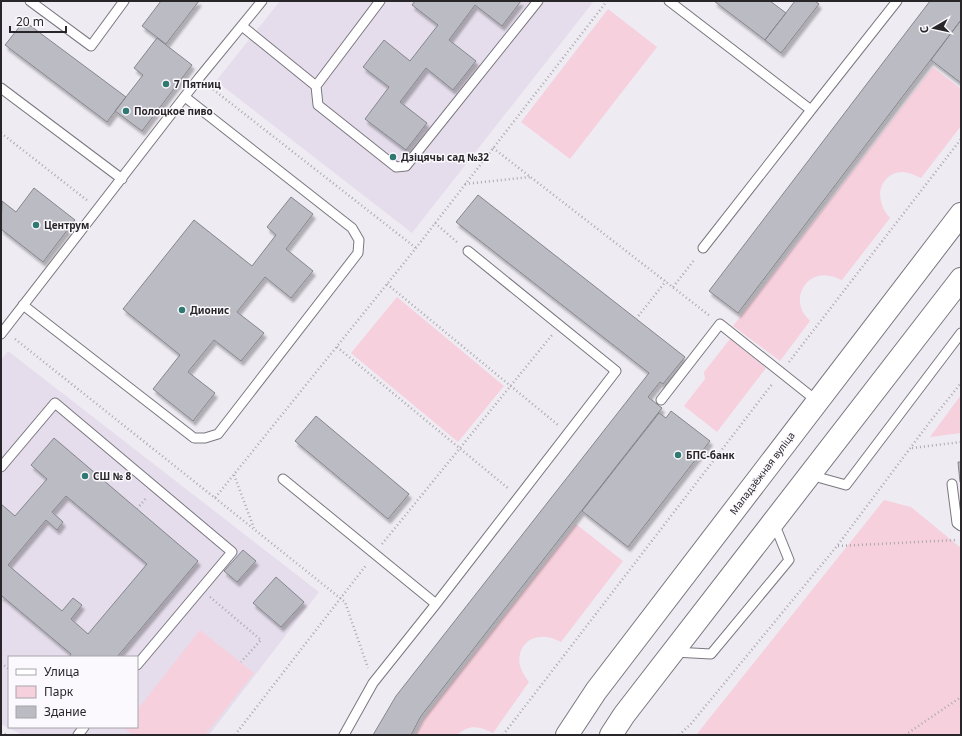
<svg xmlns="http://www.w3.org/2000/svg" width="962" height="736" font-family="'Noto Sans',sans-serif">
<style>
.built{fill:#e5ddec;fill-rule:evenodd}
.green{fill:#f6d0dc}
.building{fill:#babbc3;stroke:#86868e;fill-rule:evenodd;filter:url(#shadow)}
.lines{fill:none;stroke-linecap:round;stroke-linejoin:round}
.service-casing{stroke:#7b777f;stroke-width:11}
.secondary-casing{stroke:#7b777f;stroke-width:24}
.path{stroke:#aba8ae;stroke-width:2.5;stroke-dasharray:1 3;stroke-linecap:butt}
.service{stroke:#fff;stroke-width:9}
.secondary{stroke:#fff;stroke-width:22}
.poi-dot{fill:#307872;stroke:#fcf9fe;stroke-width:1.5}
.labels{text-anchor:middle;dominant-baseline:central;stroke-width:3;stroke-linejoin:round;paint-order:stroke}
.poi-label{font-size:10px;font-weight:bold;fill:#282629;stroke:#fcf9fe;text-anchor:start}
.street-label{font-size:10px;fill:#282629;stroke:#fcf9fe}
</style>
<defs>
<filter id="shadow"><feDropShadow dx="2.5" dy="4.5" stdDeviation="1" flood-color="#0004"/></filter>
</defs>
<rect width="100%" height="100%" fill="#efebf3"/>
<!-- built -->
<path class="built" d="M280,1H594L412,233L216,81Z
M8,351L319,592L209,735H22L1,724V360ZM9,657H137V727H9Z"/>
<!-- green -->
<path class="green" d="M608,9L657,47L570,159L521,122Z
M933,67L961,89V126L921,178C915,175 910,173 904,172C887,171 877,187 881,201C882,208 886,213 890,218L842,280C838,279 834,276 830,276C808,271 792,295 804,314C806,316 808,319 810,321L780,361L733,326Z
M397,297L504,386L458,442L351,353Z
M730,339L766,368L717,432L684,406L705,379L704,372Z
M961,395V433L930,437Z
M884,500L911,507L961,548V735H696Z
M576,524L623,561L561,642C555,639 547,636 540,637C525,638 517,652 520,666C522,672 526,678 529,682L493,733C479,726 469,724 457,735H415L424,718Z
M200,630L254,673L205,735H133L124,728L137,727V710Z"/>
<!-- building -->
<path class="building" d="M161,1H199L166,44L142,26Z
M415,1H521L502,26L475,5L449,40L476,61L453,90L426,68L400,102L427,123L406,150L365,119L389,87L363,67L384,40L410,61L438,25L412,5Z
M714,1H770L786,13L765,40Z
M795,1H815L819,4L781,53L765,40Z
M930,1H961V20L738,313L709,291Z
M961,20V83L931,60Z
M24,21L126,97L107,122L5,45Z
M157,38L192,65L142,131L115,111L143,75L134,68Z
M34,188L75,220L43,262L1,229L2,201L16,212Z
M478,195L685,357L663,384L660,382L648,397L662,408L421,716L411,735H373L396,696L649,373L456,222Z
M291,197L313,214L286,249L313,271L291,298L265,277L237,312L264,333L241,361L214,340L188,372L215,393L193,421L153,389L180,355L123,309L194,220L252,266L276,235L267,227Z
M671,411L710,441L628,547L582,511L659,413L666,418Z
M316,416L409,494L388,519L295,441Z
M54,438L198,561L117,657H69L71,654L2,596L1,597V504L15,516L47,479L31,465ZM66,496L147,564L88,634L71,619L82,605L73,598L62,611L8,565L46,520L57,530L63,522L52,512Z
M958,462H961V482H960Z
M243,550L256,561L237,582L224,571Z
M276,577L304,602L281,627L253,603Z"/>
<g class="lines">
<defs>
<path id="service" d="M30,1L91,46L124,1
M380,1L316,86L318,105L396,167L406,166L538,1
M669,1L811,110L897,1
M242,26L316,86
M1,88L122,179
M703,248L811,110
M23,305L194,438H205L218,434L358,253L359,240L352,228L185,97
M1,334L199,78L262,1
M661,400L720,324L817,401
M1,467L55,403L232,552L137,665
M810,475L846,485L961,333
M283,479L436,604
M952,484L957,523L961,526
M674,652L711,654L789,560L774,523
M78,735L84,727
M344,735L373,683L436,604L616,371L468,251"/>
<path id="secondary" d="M567,735L596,691L961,214
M611,735L624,715L961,279"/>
</defs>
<!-- service casing -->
<use href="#service" class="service-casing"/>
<!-- secondary casing -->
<use href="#secondary" class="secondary-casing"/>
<!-- path -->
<path class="path" d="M210,87L416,248
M1,133L88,201
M493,148L710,316
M465,184L530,177
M435,223L458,243
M387,284L558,425
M673,287L695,259
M636,319L666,281
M15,339L215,498L416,248L607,1
M337,347L509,489
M789,362L961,139
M912,448L961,442
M234,475L254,528
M215,498L345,602L368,668
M137,509L147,497
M382,544L552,335
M838,546L957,540
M210,597L261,640L241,662
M1,663L9,669
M1,732L7,735
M235,735L367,564
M503,735L773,383
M679,735L690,725L837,546L929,423L961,383
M905,735L961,697"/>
<!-- service -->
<use href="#service" class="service"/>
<!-- secondary -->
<use href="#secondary" class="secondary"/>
</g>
<!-- markers -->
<g class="poi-dot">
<circle cx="166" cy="84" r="4"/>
<circle cx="126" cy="111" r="4"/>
<circle cx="393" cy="157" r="4"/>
<circle cx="36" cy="225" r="4"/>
<circle cx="182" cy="310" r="4"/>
<circle cx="678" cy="455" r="4"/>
<circle cx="85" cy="476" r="4"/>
</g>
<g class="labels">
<!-- poi labels -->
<g class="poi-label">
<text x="174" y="84">7 Пятниц</text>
<text x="134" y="111">Полоцкое пиво</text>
<text x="401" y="157">Дзіцячы сад №32</text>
<text x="44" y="225">Центрум</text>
<text x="190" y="310">Дионис</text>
<text x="686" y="455">БПС-банк</text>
<text x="93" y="476">СШ № 8</text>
</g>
<!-- street labels -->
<g class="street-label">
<text transform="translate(762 473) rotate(-53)">Маладзёжная вуліца</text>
</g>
</g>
<!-- border -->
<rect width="962" height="736" fill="none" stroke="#282629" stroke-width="4"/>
<!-- legend -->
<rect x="8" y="656" width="130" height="72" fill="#fcf9fe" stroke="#a7a5a9"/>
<rect x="16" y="669" width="20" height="6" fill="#ffffff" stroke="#a7a5a9"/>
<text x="44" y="676" font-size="12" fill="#282629">Улица</text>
<rect x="16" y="686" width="20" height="12" fill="#f6d0dc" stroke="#a7a5a9"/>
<text x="44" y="696" font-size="12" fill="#282629">Парк</text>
<rect x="16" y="706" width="20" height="12" fill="#babbc3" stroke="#a7a5a9"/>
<text x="44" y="716" font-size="12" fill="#282629">Здание</text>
<!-- north arrow -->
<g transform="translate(934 28) rotate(261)" stroke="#fcf9fe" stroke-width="3" paint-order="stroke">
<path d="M0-3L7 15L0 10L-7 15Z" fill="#282629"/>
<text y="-6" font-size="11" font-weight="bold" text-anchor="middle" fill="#282629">С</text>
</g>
<!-- scale -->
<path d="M10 26v6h56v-6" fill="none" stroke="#282629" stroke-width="2"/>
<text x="16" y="26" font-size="12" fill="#282629" stroke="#fcf9fe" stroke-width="3" paint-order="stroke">20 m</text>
</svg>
